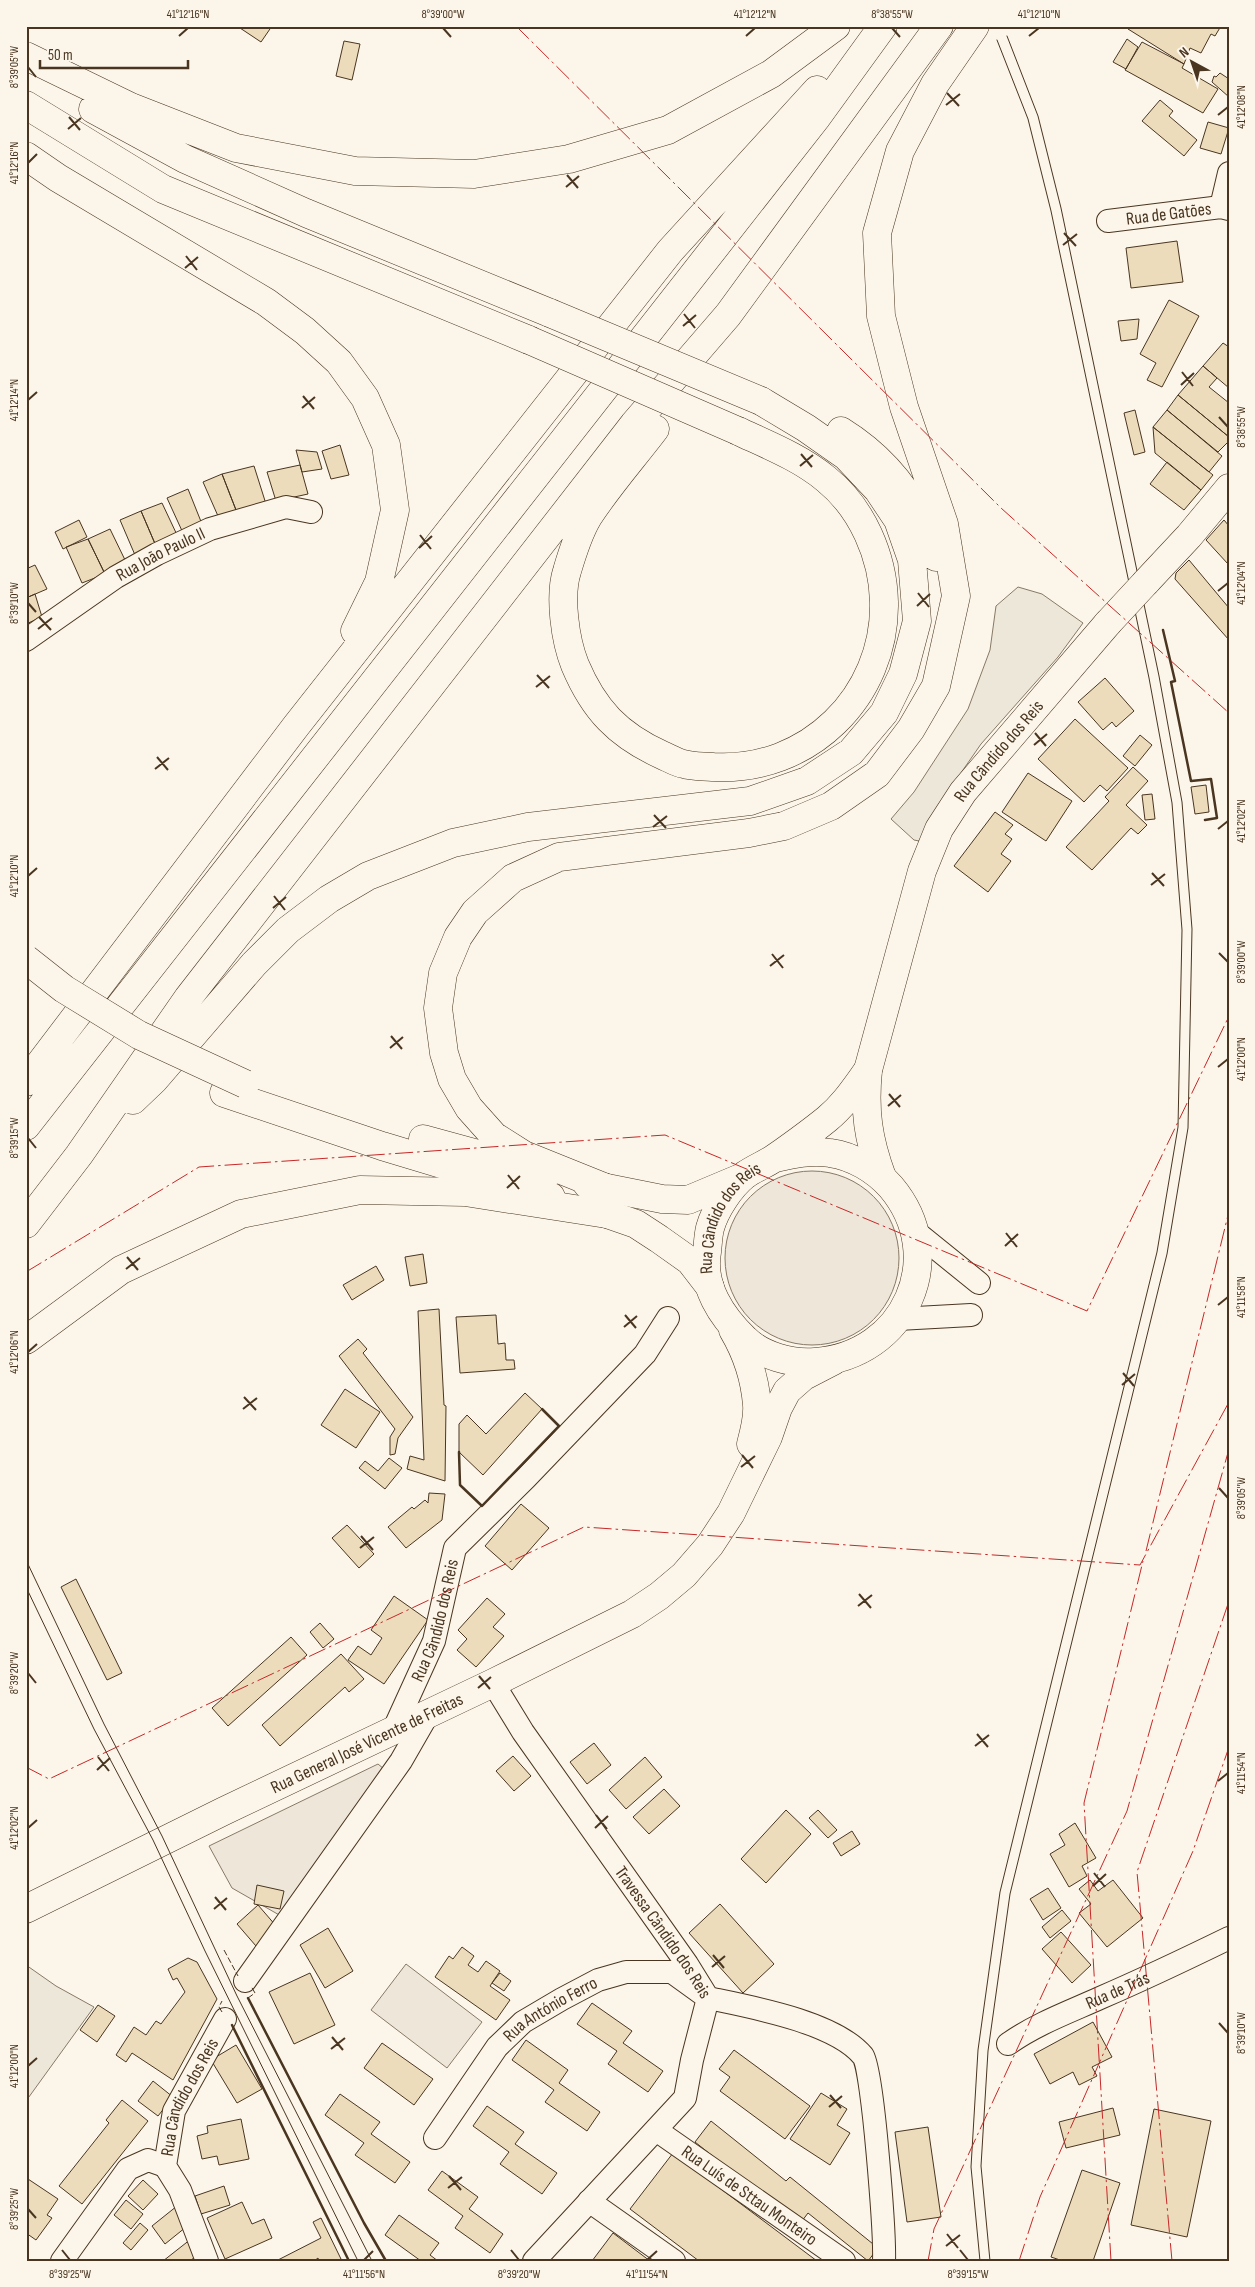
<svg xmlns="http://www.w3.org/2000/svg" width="1255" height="2287" font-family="'Sofia Sans Condensed',sans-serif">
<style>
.green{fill:#ede6d9;stroke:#887966}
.parking{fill:#ede7d9;stroke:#887966}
.building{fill:#ecdcbc;stroke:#4a3520}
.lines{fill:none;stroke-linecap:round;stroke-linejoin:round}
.minor-casing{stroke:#4a3520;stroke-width:24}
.major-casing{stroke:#4a3520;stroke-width:29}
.highway-casing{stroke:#4a3520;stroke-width:29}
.minor{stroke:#fbf6e9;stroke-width:22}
.major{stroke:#fbf6e9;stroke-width:28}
.highway{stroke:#fbf6e9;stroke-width:28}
.tram{stroke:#4a3520;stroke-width:1}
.major-bridge-casing{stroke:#4a3520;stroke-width:29;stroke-linecap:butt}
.highway-bridge-casing{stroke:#4a3520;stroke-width:29;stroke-linecap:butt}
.major-bridge{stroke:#fbf6e9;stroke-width:28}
.highway-bridge{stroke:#fbf6e9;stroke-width:28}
.fence{stroke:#4a3520;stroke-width:1;stroke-dasharray:6 2.5;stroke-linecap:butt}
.wall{stroke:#4a3520;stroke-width:2.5}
.power{stroke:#c62828;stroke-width:1;stroke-dasharray:18 4 2.5 4;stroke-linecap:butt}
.ticks{fill:none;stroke:#4a3520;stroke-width:2}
.labels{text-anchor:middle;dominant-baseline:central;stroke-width:4;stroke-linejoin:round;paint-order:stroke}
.street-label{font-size:18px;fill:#4a3520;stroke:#fbf6e9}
.neatline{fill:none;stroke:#4a3520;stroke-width:2}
.ticks-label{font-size:12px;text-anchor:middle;fill:#4a3520}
</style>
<rect width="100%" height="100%" fill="#fbf6e9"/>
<!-- green -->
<path class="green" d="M725 1258a87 87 0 1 1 174 0a87 87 0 1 1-174 0Z
M378,1764L384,1769L281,1916L232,1888L209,1846Z
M406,1964L482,2022L447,2068L371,2010Z"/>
<!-- parking -->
<path class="parking" d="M1018,587L1042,594L1083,623L1058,657L981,744L947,793L919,841L914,840L891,819L914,792L968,709L990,650L996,606Z
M26,1965L56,1986L94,2007L26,2101Z"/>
<!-- building -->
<path class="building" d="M237,26H272L261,42Z
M1130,26H1221L1215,36L1211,34L1201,53L1190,48L1184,64L1128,29Z
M1127,39L1138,47L1126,69L1113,62Z
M344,41L360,44L352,80L336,76Z
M1142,42L1184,64L1182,68L1218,89L1203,113L1125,70Z
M1220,73L1229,79V97L1212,82L1214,76L1216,77Z
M1160,100L1173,111L1169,116L1197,140L1184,156L1142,121Z
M1208,122L1229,128L1221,154L1200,148Z
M1177,241L1183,282L1131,288L1126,248Z
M1169,300L1199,316L1162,387L1147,380L1156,363L1140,354Z
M1139,319L1137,339L1121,341L1118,321Z
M1223,343L1229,347V388L1203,366Z
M1203,366L1217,378L1209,387L1229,403V437L1178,395Z
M1178,395L1229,437V441L1218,452L1167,410Z
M1135,410L1145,452L1134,455L1124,413Z
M1167,410L1222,456L1209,472L1153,427Z
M1153,427L1213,475L1201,490L1155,453Z
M340,445L349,475L331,479L322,451Z
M296,450L317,452L322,469L302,472Z
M1167,462L1201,490L1184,510L1150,484Z
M300,465L308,494L276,501L267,472Z
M254,466L266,504L236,510L222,474Z
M222,474L236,510L218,516L203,482Z
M188,489L202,524L183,533L167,498Z
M162,503L178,537L156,546L141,511Z
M141,511L156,546L135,555L120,520Z
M79,520L87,537L63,549L55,532Z
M1224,520L1229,526L1228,564L1206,540Z
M110,529L126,562L105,574L88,539Z
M88,539L105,574L82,583L66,547Z
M1189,560L1229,608V640L1175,579L1176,573Z
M35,565L47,589L26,598V569Z
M35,594L42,617L26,624V598Z
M1105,678L1134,711L1116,727L1112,722L1103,730L1078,702Z
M1075,719L1128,768L1107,791L1100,785L1084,802L1038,759Z
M1140,735L1152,745L1135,766L1123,756Z
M1133,767L1148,781L1126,805L1147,825L1138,834L1131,828L1092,870L1066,847L1109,801L1105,797Z
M1028,773L1072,801L1046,841L1002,812Z
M1206,785L1209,812L1195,814L1191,787Z
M1152,794L1155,819L1145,820L1142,795Z
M995,812L1013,825L1005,834L1012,839L1001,854L1011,861L988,892L954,866Z
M423,1254L427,1283L410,1286L405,1257Z
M376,1266L384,1280L352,1300L343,1285Z
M439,1309L444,1405L446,1406L445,1481L407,1469L410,1456L424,1460L418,1311Z
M496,1315L498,1344L505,1343L506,1360H514L515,1369L460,1373L456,1317Z
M358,1339L367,1349L363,1353L413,1417L398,1438L395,1454L390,1455V1437L395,1429L339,1356Z
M345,1389L380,1412L356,1448L321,1425Z
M525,1393L542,1409L483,1475L459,1452V1424L467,1415L486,1434Z
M389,1458L402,1468L385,1489L359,1468L365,1461L378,1471Z
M429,1493L445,1494L442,1520L406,1548L388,1527L412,1507L414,1509L425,1500L428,1503Z
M521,1504L549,1528L512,1570L485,1546Z
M347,1525L374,1554L359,1568L332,1538Z
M76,1579L122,1673L107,1680L61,1587Z
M394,1596L428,1620L384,1684L348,1660L358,1646L371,1655L382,1638L371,1630Z
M487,1598L505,1614L493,1627L504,1636L476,1667L457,1650L467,1639L458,1630Z
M320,1623L334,1639L323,1648L310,1632Z
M291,1637L307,1655L228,1726L212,1708Z
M341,1654L364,1679L349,1692L345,1687L280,1746L262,1725Z
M594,1743L611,1765L587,1784L570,1762Z
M513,1756L531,1776L514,1791L496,1771Z
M645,1757L662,1777L626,1809L609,1790Z
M664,1789L680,1806L649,1834L633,1817Z
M786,1810L811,1834L766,1883L741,1859Z
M818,1810L837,1830L828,1838L809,1818Z
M1075,1823L1096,1858L1082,1866L1087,1876L1069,1887L1050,1854L1065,1845L1059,1834Z
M852,1831L860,1844L841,1856L833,1843Z
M1090,1880L1098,1891L1113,1880L1143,1918L1107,1947L1079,1913L1091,1904L1079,1889Z
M257,1885L284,1891L280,1909L254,1904Z
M1048,1888L1061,1908L1043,1920L1030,1899Z
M720,1904L774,1964L743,1993L689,1933Z
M258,1905L277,1927L256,1946L237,1924Z
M1062,1910L1071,1921L1050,1938L1042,1927Z
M328,1928L353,1971L325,1988L300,1945Z
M1061,1932L1091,1965L1072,1983L1042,1949Z
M462,1947L474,1956L468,1965L478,1972L486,1961L500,1971L490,1986L510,2000L496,2020L435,1977L449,1956L453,1959Z
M188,1958L197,1962L217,1999L173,2080L132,2053L126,2062L116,2055L134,2027L146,2035L156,2021L161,2024L185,1992L177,1978L173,1980L168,1969Z
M310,1973L335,2025L294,2044L269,1992Z
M500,1973L511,1981L504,1991L492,1983Z
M592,2003L632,2031L623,2043L663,2071L648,2092L608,2064L617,2051L577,2024Z
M98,2005L115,2016L97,2042L80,2030Z
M1093,2022L1112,2057L1092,2067L1097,2076L1079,2085L1073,2072L1050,2084L1034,2054Z
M526,2040L568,2070L559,2083L600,2112L587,2131L545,2102L554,2090L512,2060Z
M382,2043L433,2079L414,2105L364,2068Z
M236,2045L262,2089L237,2103L211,2060Z
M734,2050L810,2106L785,2139L720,2091L730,2077L719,2069Z
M153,2081L173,2097L158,2116L138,2101Z
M821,2093L847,2109L837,2125L850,2133L830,2165L790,2139Z
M340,2094L380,2122L371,2134L410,2162L395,2183L355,2155L364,2143L325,2115Z
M122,2100L148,2121L82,2204L59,2186L109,2123L106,2120Z
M487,2106L524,2132L515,2144L557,2173L542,2194L500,2164L509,2152L473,2126Z
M1113,2108L1120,2135L1066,2148L1059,2122Z
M1154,2109L1211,2121L1187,2237L1131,2225Z
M241,2119L249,2159L219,2165L217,2156L202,2159L197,2136L208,2133L207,2126Z
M711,2121L786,2181L790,2177L878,2248L868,2261L808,2213L799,2225L695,2142Z
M928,2127L941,2217L907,2222L895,2132Z
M673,2153L817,2261H699L630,2209Z
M1082,2170L1120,2183L1093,2261H1063L1051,2257Z
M442,2171L478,2197L469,2209L503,2234L490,2253L455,2228L463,2216L428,2190Z
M28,2179L58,2199L47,2215L52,2218L36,2240L26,2233V2181Z
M143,2180L158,2194L143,2210L128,2196Z
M224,2186L230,2205L201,2214L195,2196Z
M126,2200L143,2214L131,2229L114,2215Z
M242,2202L252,2224L264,2219L272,2238L225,2259L207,2218Z
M177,2206L191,2223L165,2244L152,2226Z
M399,2215L439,2243L430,2255L438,2261H421L385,2235Z
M321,2218L341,2259L337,2261H319L318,2258L314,2261H276L321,2238L313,2222Z
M140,2223L148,2230L131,2250L123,2243Z
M613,2233L650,2261H592Z
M191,2239L201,2252L190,2261H163Z"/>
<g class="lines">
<defs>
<g id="minor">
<path d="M1221,207L1229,173"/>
<path id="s1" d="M1108,221L1221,207L1229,209"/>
<path id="s2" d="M26,640L116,577L157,554L210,529L286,507L311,512"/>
<path d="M916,1232L979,1283"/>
<path d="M898,1319L971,1315"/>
<path id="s3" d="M493,1683L523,1732L687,1964L708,1998C751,2007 835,2022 863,2056C873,2069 885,2235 884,2261"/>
<path id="s4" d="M393,1731L434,1641L455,1548L526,1478L645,1354L668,1318"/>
<path d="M245,1981L401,1761L428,1714"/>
<path id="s5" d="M1008,2044C1036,2024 1069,2012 1100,1998C1144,1979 1186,1959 1229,1938"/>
<path id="s6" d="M656,2130L844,2261"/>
<path id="s7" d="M435,2138L497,2047L523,2022L562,1999L598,1980L626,1972H672L708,1998L692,2060L685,2098L534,2261"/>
<path d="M589,2201L674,2261"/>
<path d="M62,2261L128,2169L148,2160L165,2166"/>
<path id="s8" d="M207,2261L180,2190L165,2166L174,2111L225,2019"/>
</g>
<g id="major">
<path d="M1146,582L1189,536L1229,488"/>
<path d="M224,1093L382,1146L551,1197"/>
<path d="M423,1139L548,1173"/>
<path id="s9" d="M775,1158C793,1154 811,1150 830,1153C853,1156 876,1170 891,1187C950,1257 905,1356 815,1362C792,1364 762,1356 745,1339C722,1317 701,1286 707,1252C708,1244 708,1236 710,1228C715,1210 730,1187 745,1175C755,1168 766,1164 776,1157C793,1145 811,1132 827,1119C844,1105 855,1088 868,1070"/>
<path id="s10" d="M882,1177C868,1139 864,1111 868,1070L922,871L939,829L963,792L1108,623"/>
<path d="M587,1184L662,1199L688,1200L738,1179"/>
<path d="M590,1208L636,1224L659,1239L690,1261L710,1287"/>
<path d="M733,1330C746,1352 755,1379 757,1405C758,1417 754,1433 751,1444"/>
<path id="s11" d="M26,1909L224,1811L493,1683L632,1614L659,1596L684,1575L710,1545L731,1513L768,1437L778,1408L787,1391L804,1376L833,1361"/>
</g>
<path id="highway" d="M26,56L131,107L236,148L355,171L474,174L569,159L668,130L771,74L836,26
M26,105L163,189L529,340
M93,109L185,159L306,213L550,313
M26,156L58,178L266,302L305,331L339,362L365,398L386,445L395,510L379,582L355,631
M655,429C633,458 608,486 588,517C579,532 572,554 567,571C559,596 565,640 575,665C594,710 618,735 662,755C669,758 677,763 684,764C693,767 704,766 713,767C808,773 886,696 884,602C883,556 862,508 826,479C801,458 768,445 738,431
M841,431C881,456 909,488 927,532C930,540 934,548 936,557
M26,1082L296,726L670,251L817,90
M133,1100L154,1080L254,964L288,930L329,899L368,876L453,843L528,827L750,801L807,781L851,752L884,713L903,674L917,621L912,560L898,520L878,490L846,456L806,428L761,401
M26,1126L817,117L883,26
M611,1190L524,1155L494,1136L469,1108L452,1079L444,1053L438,1008L443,973L458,937L475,912L513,878L559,857L749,833L784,826L831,806L877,774L911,729L936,686L956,596L944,524L904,407L881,316L877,233L900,151L935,84L975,26
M26,1224L79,1155L188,998L634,424L728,315L939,26
M26,1340L121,1270L241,1214L360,1190L465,1192L613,1215"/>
</defs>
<!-- minor casing -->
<use href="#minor" class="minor-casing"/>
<!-- major casing -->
<use href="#major" class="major-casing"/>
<!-- highway casing -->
<use href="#highway" class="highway-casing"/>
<!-- minor -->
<use href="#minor" class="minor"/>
<!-- major -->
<use href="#major" class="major"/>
<!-- highway -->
<use href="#highway" class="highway"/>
<!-- tram -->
<path class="tram" d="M26,1560L104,1724L162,1836L237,1996L372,2261
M26,1587L94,1729L153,1840L205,1951L358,2261
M980,2261L971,2167L978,2050L1000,1892L1157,1252L1178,1127L1182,930L1172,803L1149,678L1051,211L1028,119L997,40
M990,2261L981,2166L988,2051L1010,1894L1167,1254L1188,1128L1192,929L1182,802L1159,676L1061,208L1038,116L1007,36"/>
<defs>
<path id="major-bridge" d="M1108,623L1146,582
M26,959L64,989L139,1035L245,1084"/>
<path id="highway-bridge" d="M550,313L761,401
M529,340L738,431"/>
</defs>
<!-- major-bridge casing -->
<use href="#major-bridge" class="major-bridge-casing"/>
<!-- highway-bridge casing -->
<use href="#highway-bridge" class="highway-bridge-casing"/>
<!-- major-bridge -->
<use href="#major-bridge" class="major-bridge"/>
<!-- highway-bridge -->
<use href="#highway-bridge" class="highway-bridge"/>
<!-- fence -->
<path class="fence" d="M224,1950L238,1976
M248,1998L255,1993L251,1986
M222,2012L219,2007L222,2001"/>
<!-- wall -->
<path class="wall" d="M1163,630L1175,681L1171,682L1191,781L1211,779L1217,818L1205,820
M459,1452L460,1485L482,1506L559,1426L542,1409
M248,1998L364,2223L386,2261
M232,2025L349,2261"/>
<!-- power -->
<path class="power" d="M516,26L1001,508L1229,713
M26,1272L199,1167L665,1135L1087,1311L1229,1016
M1146,1551L1229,1211
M26,1767L49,1779L584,1527L1140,1565L1229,1402
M928,2261L934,2229L1127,1811L1229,1449
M1019,2261L1040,2197L1193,1851L1229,1747
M1111,2261L1084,1803L1143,1561
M1172,2261L1137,1872L1229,1601"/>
</g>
<!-- ticks -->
<path class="ticks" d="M443,28L451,37M892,28L900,37M179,36L188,28M746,36L755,28M1029,36L1039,28M28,67L36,77M947,93L959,106M946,105L960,94M1218,115L1228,107M69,117L80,130M68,129L81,118M28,163L37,154M567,175L578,188M566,187L579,176M1064,233L1076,246M1063,245L1077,234M186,256L197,270M185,268L198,257M684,314L695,328M683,326L696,315M1182,372L1193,386M1181,385L1194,373M303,396L314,409M28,400L37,392M302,408L315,397M1219,417L1228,427M801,454L812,467M800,466L813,455M420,535L431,549M419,548L432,536M1218,591L1228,583M918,593L929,607M28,603L36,612M917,606L930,594M39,617L51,630M38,629L52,618M537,675L549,688M536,687L550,676M1035,733L1046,746M1034,745L1047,734M157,757L168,770M155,769L169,758M654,815L666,828M653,827L667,816M1218,829L1228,821M1152,873L1164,886M28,876L37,868M1151,885L1165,874M274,896L285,910M273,908L286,897M1219,953L1228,962M772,954L783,968M770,966L784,955M391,1036L402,1049M390,1048L403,1037M1218,1067L1228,1059M889,1094L900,1107M888,1106L901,1095M28,1138L36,1148M508,1175L519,1189M507,1188L520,1176M1006,1233L1017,1247M1005,1246L1018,1234M127,1257L138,1270M126,1269L140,1258M1218,1305L1228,1297M625,1315L636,1328M624,1327L637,1316M28,1352L37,1344M1123,1373L1134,1386M1122,1385L1135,1374M244,1397L256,1410M243,1409L257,1398M742,1455L753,1468M741,1467L755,1456M1219,1488L1228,1498M361,1536L373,1550M360,1548L374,1537M859,1594L871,1608M858,1606L872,1595M28,1673L36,1683M479,1676L490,1689M478,1688L491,1677M977,1734L988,1747M975,1746L989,1735M98,1757L109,1771M97,1770L110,1758M1218,1781L1228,1773M596,1815L607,1829M28,1828L37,1820M595,1828L608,1816M1094,1873L1105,1887M1093,1886L1106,1874M215,1897L226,1910M214,1909L227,1898M713,1955L724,1968M712,1967L725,1956M1219,2023L1228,2033M332,2037L343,2050M331,2049L345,2038M28,2066L37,2058M830,2095L841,2108M829,2107L842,2096M449,2176L461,2190M448,2188L462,2177M28,2209L36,2218M947,2234L958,2248M946,2246L960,2235M62,2250L70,2260M511,2250L519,2260M960,2250L968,2260M364,2260L373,2251M647,2260L657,2251"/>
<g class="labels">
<!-- street labels -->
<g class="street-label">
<text stroke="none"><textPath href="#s1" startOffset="61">Rua de Gatões</textPath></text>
<text stroke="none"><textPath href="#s2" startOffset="160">Rua João Paulo II</textPath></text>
<text stroke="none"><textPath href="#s10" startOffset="459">Rua Cândido dos Reis</textPath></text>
<text stroke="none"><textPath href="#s9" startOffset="581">Rua Cândido dos Reis</textPath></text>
<text stroke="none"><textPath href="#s4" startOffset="119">Rua Cândido dos Reis</textPath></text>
<text stroke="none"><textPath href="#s11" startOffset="379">Rua General José Vicente de Freitas</textPath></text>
<text stroke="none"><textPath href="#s3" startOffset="302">Travessa Cândido dos Reis</textPath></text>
<text stroke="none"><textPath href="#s5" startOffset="122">Rua de Trás</textPath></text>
<text stroke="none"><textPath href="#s7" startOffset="176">Rua António Ferro</textPath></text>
<text stroke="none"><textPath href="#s8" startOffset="178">Rua Cândido dos Reis</textPath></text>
<text stroke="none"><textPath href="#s6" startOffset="114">Rua Luís de Sttau Monteiro</textPath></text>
</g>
</g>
<!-- border -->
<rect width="1255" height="2287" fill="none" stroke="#fbf6e9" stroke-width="55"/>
<!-- north arrow -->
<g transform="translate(1192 62) rotate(320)" stroke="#fbf6e9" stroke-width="4" paint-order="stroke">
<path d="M0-4L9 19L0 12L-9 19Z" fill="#4a3520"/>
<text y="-8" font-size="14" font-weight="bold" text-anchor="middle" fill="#4a3520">N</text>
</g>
<!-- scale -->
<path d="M40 60v8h148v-8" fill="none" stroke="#4a3520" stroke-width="2.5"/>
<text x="48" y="60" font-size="15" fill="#4a3520" stroke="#fbf6e9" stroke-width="4" paint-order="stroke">50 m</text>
<rect x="28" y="28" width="1200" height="2232" class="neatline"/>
<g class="ticks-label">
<text x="188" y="18">41°12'16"N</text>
<text x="443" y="18">8°39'00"W</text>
<text x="755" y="18">41°12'12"N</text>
<text x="892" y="18">8°38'55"W</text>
<text x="1039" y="18">41°12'10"N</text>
<text transform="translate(14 67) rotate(-90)" y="4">8°39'05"W</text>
<text transform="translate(1241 107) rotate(-90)" y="4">41°12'08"N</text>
<text transform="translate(14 163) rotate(-90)" y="4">41°12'16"N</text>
<text transform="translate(14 400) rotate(-90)" y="4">41°12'14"N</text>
<text transform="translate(1241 427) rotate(-90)" y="4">8°38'55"W</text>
<text transform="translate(1241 583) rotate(-90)" y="4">41°12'04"N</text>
<text transform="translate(14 603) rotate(-90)" y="4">8°39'10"W</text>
<text transform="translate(1241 821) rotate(-90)" y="4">41°12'02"N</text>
<text transform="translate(14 876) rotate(-90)" y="4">41°12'10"N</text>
<text transform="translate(1241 962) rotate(-90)" y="4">8°39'00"W</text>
<text transform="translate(1241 1059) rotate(-90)" y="4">41°12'00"N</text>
<text transform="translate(14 1138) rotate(-90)" y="4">8°39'15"W</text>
<text transform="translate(1241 1297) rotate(-90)" y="4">41°11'58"N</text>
<text transform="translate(14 1352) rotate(-90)" y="4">41°12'06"N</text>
<text transform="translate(1241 1498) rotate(-90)" y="4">8°39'05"W</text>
<text transform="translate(14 1673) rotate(-90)" y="4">8°39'20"W</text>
<text transform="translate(1241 1773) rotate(-90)" y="4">41°11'54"N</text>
<text transform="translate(14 1828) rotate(-90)" y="4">41°12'02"N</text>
<text transform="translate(1241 2033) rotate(-90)" y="4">8°39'10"W</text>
<text transform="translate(14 2066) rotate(-90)" y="4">41°12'00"N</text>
<text transform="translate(14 2209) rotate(-90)" y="4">8°39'25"W</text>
<text x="70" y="2278">8°39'25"W</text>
<text x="364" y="2278">41°11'56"N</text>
<text x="519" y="2278">8°39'20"W</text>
<text x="647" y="2278">41°11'54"N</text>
<text x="968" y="2278">8°39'15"W</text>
</g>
</svg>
